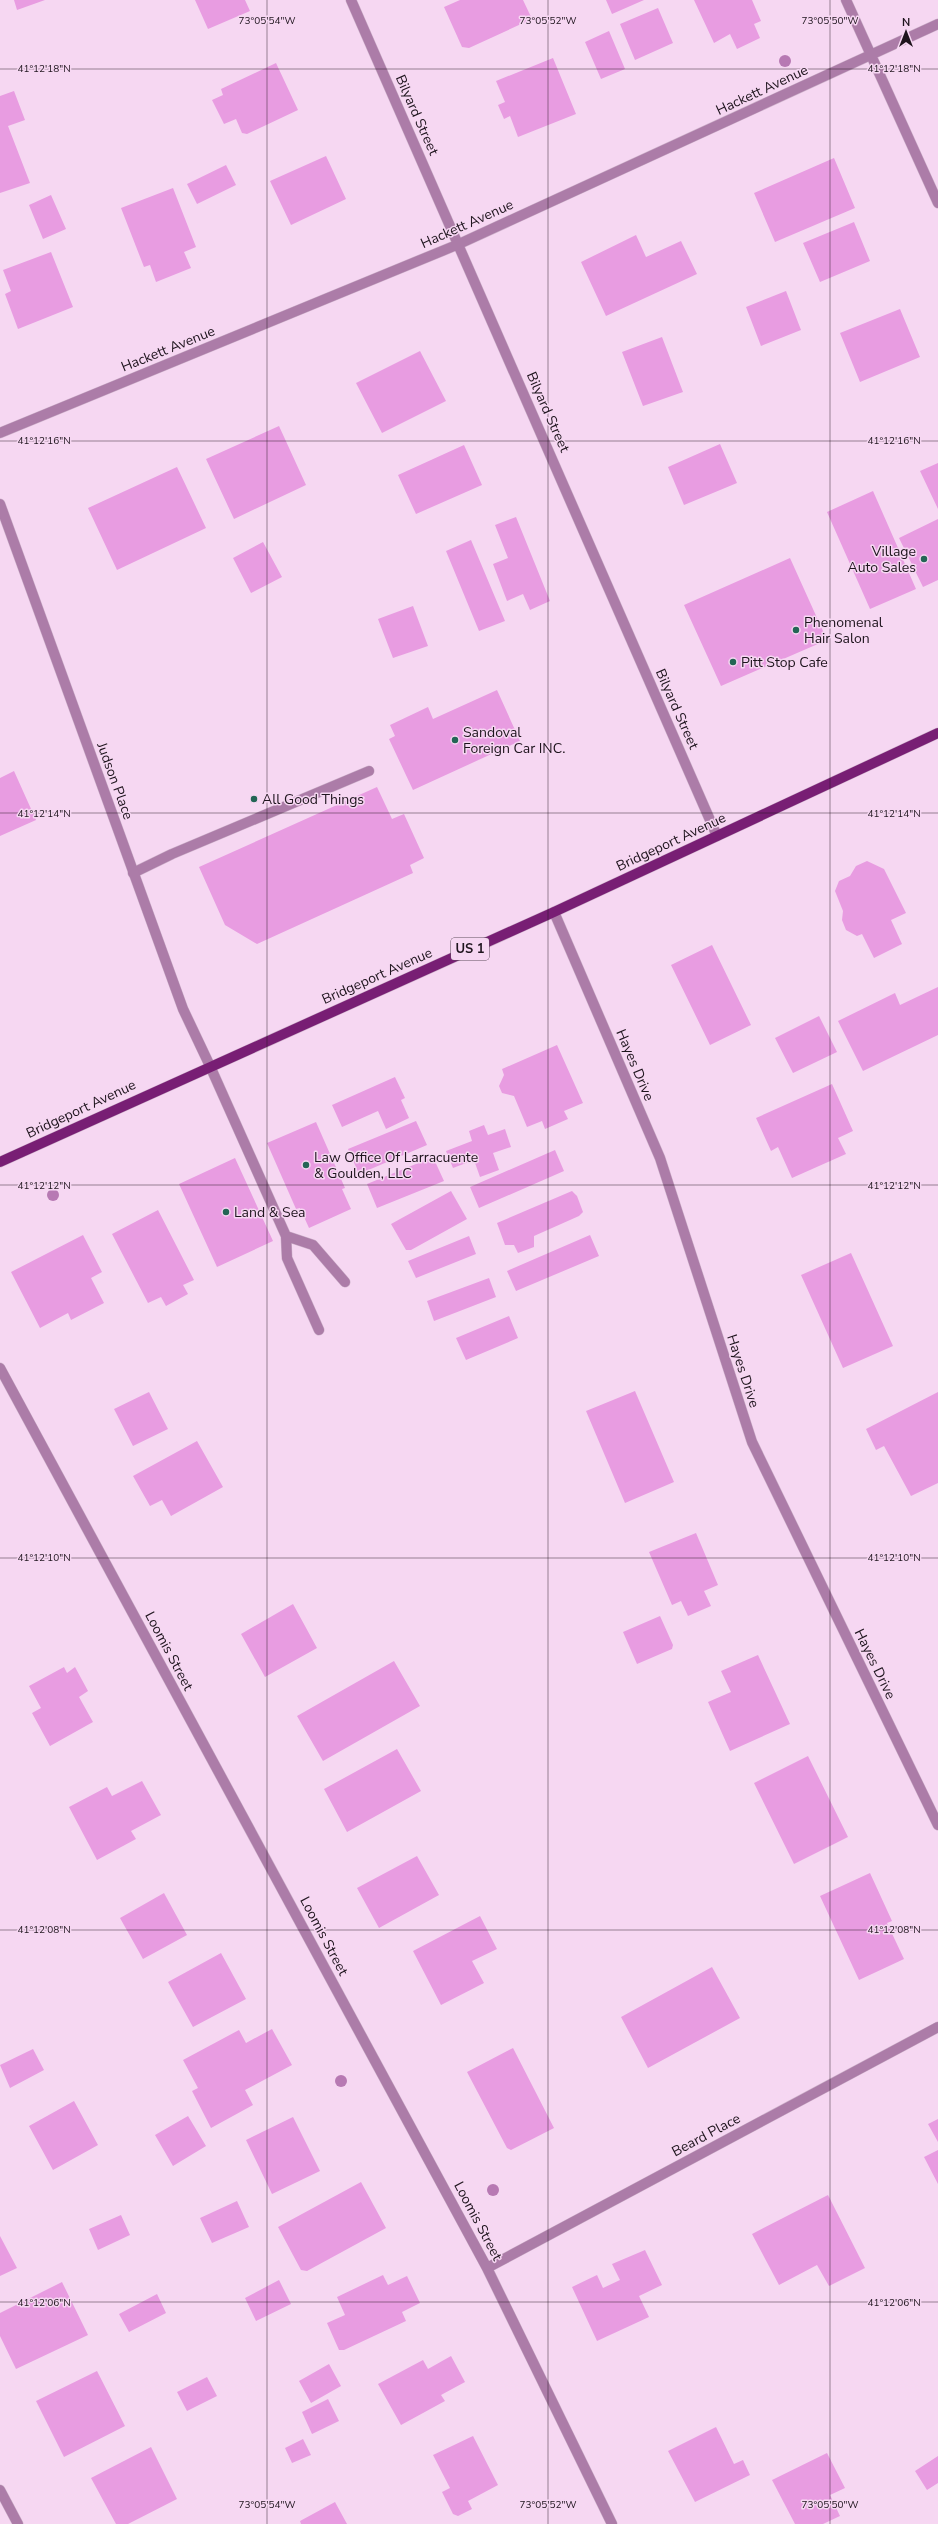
<svg xmlns="http://www.w3.org/2000/svg" width="938" height="2524" font-family="'Nunito Sans',sans-serif">
<style>
.building{fill:#e89ce1}
.lines{fill:none;stroke-linecap:round;stroke-linejoin:round}
.lane-casing{stroke:#cfb4cc;stroke-width:11}
.street-casing{stroke:#cfb4cc;stroke-width:11}
.primary-casing{stroke:#cfb4cc;stroke-width:11}
.lane{stroke:#ac7ca8;stroke-width:10}
.street{stroke:#ac7ca8;stroke-width:10}
.primary{stroke:#781e74;stroke-width:10}
.tree{fill:#b779b3}
.ticks{fill:none;stroke:#1e141d;stroke-width:1;stroke-opacity:0.45}
.poi-dot{fill:#236555;stroke:#f6d7f2;stroke-width:1.5}
.labels{text-anchor:middle;dominant-baseline:central;stroke-width:3;stroke-linejoin:round;paint-order:stroke}
.shield{fill:#f6d7f2;stroke:#5f4e5d;stroke-width:1}
.shield-label{font-size:13px;font-weight:bold;fill:#1e141d}
.street-label{font-size:14px;fill:#1e141d;stroke:#f6d7f2}
.poi-label{font-size:14px;fill:#1e141d;stroke:#f6d7f2;text-anchor:start}
.ticks-label{font-size:10px;text-anchor:middle;fill:#1e141d;stroke:#f6d7f2;stroke-width:3;stroke-linejoin:round;paint-order:stroke}
</style>
<rect width="100%" height="100%" fill="#f6d7f2"/>
<!-- building -->
<path class="building" d="M14,0H45L17,10Z
M195,0H245L250,11L208,29Z
M460,0H523L532,19L469,48L462,47L444,7Z
M606,0H644L612,14Z
M694,0H752L761,21L754,24L760,38L737,49L730,34L714,43Z
M658,8L673,43L635,60L620,24Z
M609,31L625,69L601,79L585,42Z
M553,58L576,114L518,137L510,116L504,119L498,105L505,102L496,81Z
M276,63L298,110L247,134L242,133L236,119L224,124L212,100L223,95L221,89Z
M14,91L25,120L8,126L30,183L0,193V96Z
M326,156L346,199L291,225L270,181Z
M834,158L855,208L775,242L754,193Z
M226,165L236,185L197,204L187,184Z
M173,188L196,247L184,252L191,268L156,282L150,265L144,267L121,208Z
M51,195L66,229L43,239L29,205Z
M854,222L870,261L820,282L803,243Z
M636,235L646,257L681,241L697,274L606,316L581,262Z
M51,252L73,307L18,329L5,294L11,291L3,270Z
M786,291L801,330L761,346L746,307Z
M900,309L920,357L860,382L840,333Z
M662,337L683,392L643,406L622,352Z
M420,351L446,401L382,433L356,383Z
M279,426L306,485L234,519L206,459Z
M720,444L737,483L684,505L668,467Z
M464,445L482,485L416,514L398,475Z
M938,463V509L920,471Z
M177,467L206,528L117,570L88,508Z
M873,491L916,589L870,609L827,512Z
M516,517L550,601L530,610L523,594L507,601L493,564L508,558L495,525Z
M938,519V580L923,587L899,538Z
M471,540L505,621L479,631L446,551Z
M263,542L282,577L251,593L233,558Z
M790,558L827,640L721,686L684,605Z
M413,606L428,646L393,658L378,619Z
M497,690L520,741L413,790L389,739L395,736L390,725L428,707L433,719Z
M14,771L36,820L0,836V778Z
M377,787L392,819L404,814L424,858L410,865L413,873L257,944L225,925L199,867Z
M867,861L884,869L906,913L891,920L902,944L874,958L862,934L857,936L846,930L842,920L843,911L835,891L839,881L850,876L856,866Z
M712,945L751,1025L710,1045L671,965Z
M938,987V1035L863,1071L838,1021L895,993L900,1005Z
M819,1016L837,1052L793,1073L775,1038Z
M557,1045L583,1103L564,1111L568,1119L545,1129L542,1121L527,1127L514,1096L502,1093L499,1086L504,1075L502,1069Z
M395,1077L405,1098L401,1100L409,1118L386,1129L378,1111L342,1127L332,1105Z
M832,1084L853,1131L838,1138L846,1154L792,1178L778,1147L771,1151L756,1118Z
M416,1121L427,1145L359,1174L348,1149Z
M316,1122L345,1188L342,1189L351,1209L309,1228L300,1208L296,1209L267,1143Z
M484,1125L488,1135L505,1129L511,1147L493,1153L499,1170L480,1177L474,1160L453,1168L446,1151L472,1141L469,1131Z
M555,1150L564,1171L479,1208L470,1187Z
M433,1157L444,1181L377,1208L367,1184Z
M235,1158L273,1241L217,1267L179,1184Z
M451,1191L467,1219L411,1250H406L391,1224Z
M572,1191L577,1196L583,1212L579,1216L534,1236V1247L518,1253L514,1245H505L497,1223Z
M158,1210L194,1280L183,1285L188,1294L166,1306L161,1297L148,1303L112,1234Z
M83,1235L102,1272L91,1278L104,1303L71,1320L68,1313L40,1328L11,1272Z
M590,1235L599,1256L516,1291L507,1271Z
M469,1236L476,1254L416,1278L408,1261Z
M851,1253L893,1346L843,1368L801,1275Z
M489,1278L496,1297L434,1321L427,1301Z
M509,1316L518,1338L466,1360L456,1338Z
M635,1391L674,1482L625,1503L586,1411Z
M149,1392L168,1429L133,1446L114,1409Z
M938,1392V1483L911,1496L884,1446L876,1450L866,1429Z
M197,1441L223,1487L171,1516L162,1500L150,1506L133,1476Z
M696,1533L718,1585L704,1591L711,1606L688,1616L681,1601L672,1605L649,1552Z
M293,1604L317,1648L265,1677L241,1634Z
M660,1616L673,1645L672,1649L637,1664L623,1632Z
M758,1655L790,1724L730,1751L708,1702L731,1692L721,1671Z
M394,1661L420,1706L323,1761L297,1716Z
M64,1667L67,1673L75,1667L88,1691L79,1697L93,1722L50,1746L32,1713L41,1708L29,1686Z
M397,1749L421,1791L347,1832L324,1789Z
M808,1756L848,1837L794,1864L754,1783Z
M142,1781L161,1815L131,1831L136,1839L97,1860L69,1807L107,1787L112,1796Z
M417,1856L439,1895L379,1928L357,1888Z
M870,1873L892,1921L887,1923L904,1959L859,1980L820,1896Z
M164,1893L187,1935L143,1959L120,1918Z
M480,1916L497,1949L472,1961L484,1983L441,2005L413,1951Z
M221,1953L246,1999L193,2027L168,1982Z
M712,1967L740,2018L648,2068L621,2017Z
M272,2029L292,2065L245,2090L253,2105L211,2128L192,2091L198,2088L183,2060L239,2030L246,2043Z
M513,2048L554,2128L511,2150L507,2148L467,2072Z
M33,2049L44,2070L10,2088L0,2065Z
M74,2101L98,2145L53,2170L29,2126Z
M188,2116L206,2146L173,2166L155,2135Z
M293,2117L320,2171L272,2194L246,2140Z
M938,2119V2142L928,2124Z
M938,2150V2184L924,2157Z
M361,2182L386,2228L307,2271L301,2270L278,2227Z
M828,2195L865,2268L829,2286L817,2265L779,2285L752,2234Z
M237,2201L249,2227L212,2243L200,2218Z
M121,2215L130,2235L98,2250L89,2229Z
M0,2236L17,2268L0,2276Z
M645,2250L662,2285L639,2296L649,2317L597,2341L572,2287L597,2275L603,2288L620,2280L612,2264Z
M383,2275L388,2285L407,2276L420,2303L402,2312L406,2321L344,2350H339L327,2323L345,2315L337,2297Z
M279,2280L291,2304L256,2321L245,2298Z
M62,2282L88,2335L16,2369L0,2336V2313Z
M157,2294L166,2313L129,2332L119,2314Z
M451,2356L465,2382L441,2395L445,2401L401,2425L378,2384L423,2360L428,2369Z
M329,2364L341,2386L311,2403L299,2381Z
M97,2371L125,2426L64,2457L36,2401Z
M207,2377L217,2396L187,2411L177,2392Z
M328,2399L339,2421L312,2434L302,2412Z
M716,2427L734,2464L743,2460L750,2475L695,2502L668,2451Z
M473,2436L498,2485L468,2501L472,2509L458,2516L453,2514L442,2492L450,2488L433,2455Z
M303,2439L311,2455L292,2463L285,2448Z
M151,2447L177,2499L128,2524H116L91,2478Z
M827,2453L845,2488L830,2495L840,2516L823,2524H795L772,2480Z
M938,2456V2483L927,2490L915,2471Z
M335,2502L347,2524H301L300,2521Z"/>
<g class="lines">
<defs>
<path id="lane" d="M133,873L172,854L369,771
M210,1066L286,1236L313,1245L345,1282
M286,1236L287,1258L319,1330"/>
<path id="street" d="M351,0L717,836
M846,0L938,203
M0,433L459,244L938,24
M0,504L183,1009L210,1066
M554,912L660,1158L752,1442L938,1825
M0,1368L487,2268L612,2524
M487,2268L938,2027
M0,2490L18,2524"/>
<path id="primary" d="M0,1162L554,912L938,733"/>
</defs>
<!-- lane casing -->
<use href="#lane" class="lane-casing"/>
<!-- street casing -->
<use href="#street" class="street-casing"/>
<!-- primary casing -->
<use href="#primary" class="primary-casing"/>
<!-- lane -->
<use href="#lane" class="lane"/>
<!-- street -->
<use href="#street" class="street"/>
<!-- primary -->
<use href="#primary" class="primary"/>
</g>
<!-- trees -->
<g class="tree">
<circle cx="785" cy="61" r="6"/>
<circle cx="53" cy="1195" r="6"/>
<circle cx="341" cy="2081" r="6"/>
<circle cx="493" cy="2190" r="6"/>
</g>
<!-- ticks -->
<path class="ticks" d="M267,0V2524M548,0V2524M830,0V2524M0,69H938M0,441H938M0,813H938M0,1185H938M0,1558H938M0,1930H938M0,2302H938"/>
<!-- markers -->
<g class="poi-dot">
<circle cx="924" cy="559" r="4"/>
<circle cx="796" cy="630" r="4"/>
<circle cx="733" cy="662" r="4"/>
<circle cx="455" cy="740" r="4"/>
<circle cx="254" cy="799" r="4"/>
<circle cx="306" cy="1165" r="4"/>
<circle cx="226" cy="1212" r="4"/>
</g>
<g class="labels">
<!-- shield labels -->
<rect class="shield" x="451" y="938" width="38" height="22" rx="3"/>
<g class="shield-label">
<text x="470" y="949">US 1</text>
</g>
<!-- street labels -->
<g class="street-label">
<text transform="translate(762 90) rotate(-25)">Hackett Avenue</text>
<text transform="translate(417 115) rotate(66)">Bilyard Street</text>
<text transform="translate(467 224) rotate(-24)">Hackett Avenue</text>
<text transform="translate(168 349) rotate(-22)">Hackett Avenue</text>
<text transform="translate(548 412) rotate(66)">Bilyard Street</text>
<text transform="translate(677 709) rotate(66)">Bilyard Street</text>
<text transform="translate(115 781) rotate(70)">Judson Place</text>
<text transform="translate(671 842) rotate(-25)">Bridgeport Avenue</text>
<text transform="translate(377 976) rotate(-24)">Bridgeport Avenue</text>
<text transform="translate(635 1065) rotate(67)">Hayes Drive</text>
<text transform="translate(81 1109) rotate(-25)">Bridgeport Avenue</text>
<text transform="translate(743 1371) rotate(72)">Hayes Drive</text>
<text transform="translate(169 1651) rotate(62)">Loomis Street</text>
<text transform="translate(875 1664) rotate(64)">Hayes Drive</text>
<text transform="translate(324 1936) rotate(62)">Loomis Street</text>
<text transform="translate(706 2135) rotate(-28)">Beard Place</text>
<text transform="translate(478 2221) rotate(62)">Loomis Street</text>
</g>
<!-- poi labels -->
<g class="poi-label">
<text x="916" y="551" text-anchor="end">Village<tspan x="916" dy="16">Auto Sales</tspan></text>
<text x="804" y="622">Phenomenal<tspan x="804" dy="16">Hair Salon</tspan></text>
<text x="741" y="662">Pitt Stop Cafe</text>
<text x="463" y="732">Sandoval<tspan x="463" dy="16">Foreign Car INC.</tspan></text>
<text x="262" y="799">All Good Things</text>
<text x="314" y="1157">Law Office Of Larracuente<tspan x="314" dy="16">&amp; Goulden, LLC</tspan></text>
<text x="234" y="1212">Land &amp; Sea</text>
</g>
</g>
<g class="ticks-label">
<text x="267" y="24">73°05'54"W</text>
<text x="548" y="24">73°05'52"W</text>
<text x="830" y="24">73°05'50"W</text>
<text x="44" y="72">41°12'18"N</text>
<text x="894" y="72">41°12'18"N</text>
<text x="44" y="444">41°12'16"N</text>
<text x="894" y="444">41°12'16"N</text>
<text x="44" y="817">41°12'14"N</text>
<text x="894" y="817">41°12'14"N</text>
<text x="44" y="1189">41°12'12"N</text>
<text x="894" y="1189">41°12'12"N</text>
<text x="44" y="1561">41°12'10"N</text>
<text x="894" y="1561">41°12'10"N</text>
<text x="44" y="1933">41°12'08"N</text>
<text x="894" y="1933">41°12'08"N</text>
<text x="44" y="2306">41°12'06"N</text>
<text x="894" y="2306">41°12'06"N</text>
<text x="267" y="2508">73°05'54"W</text>
<text x="548" y="2508">73°05'52"W</text>
<text x="830" y="2508">73°05'50"W</text>
</g>
<!-- north arrow -->
<g transform="translate(906 32)" stroke="#f6d7f2" stroke-width="3" paint-order="stroke">
<path d="M0-3L7 15L0 10L-7 15Z" fill="#1e141d"/>
<text y="-6" font-size="11" font-weight="bold" text-anchor="middle" fill="#1e141d">N</text>
</g>
</svg>
